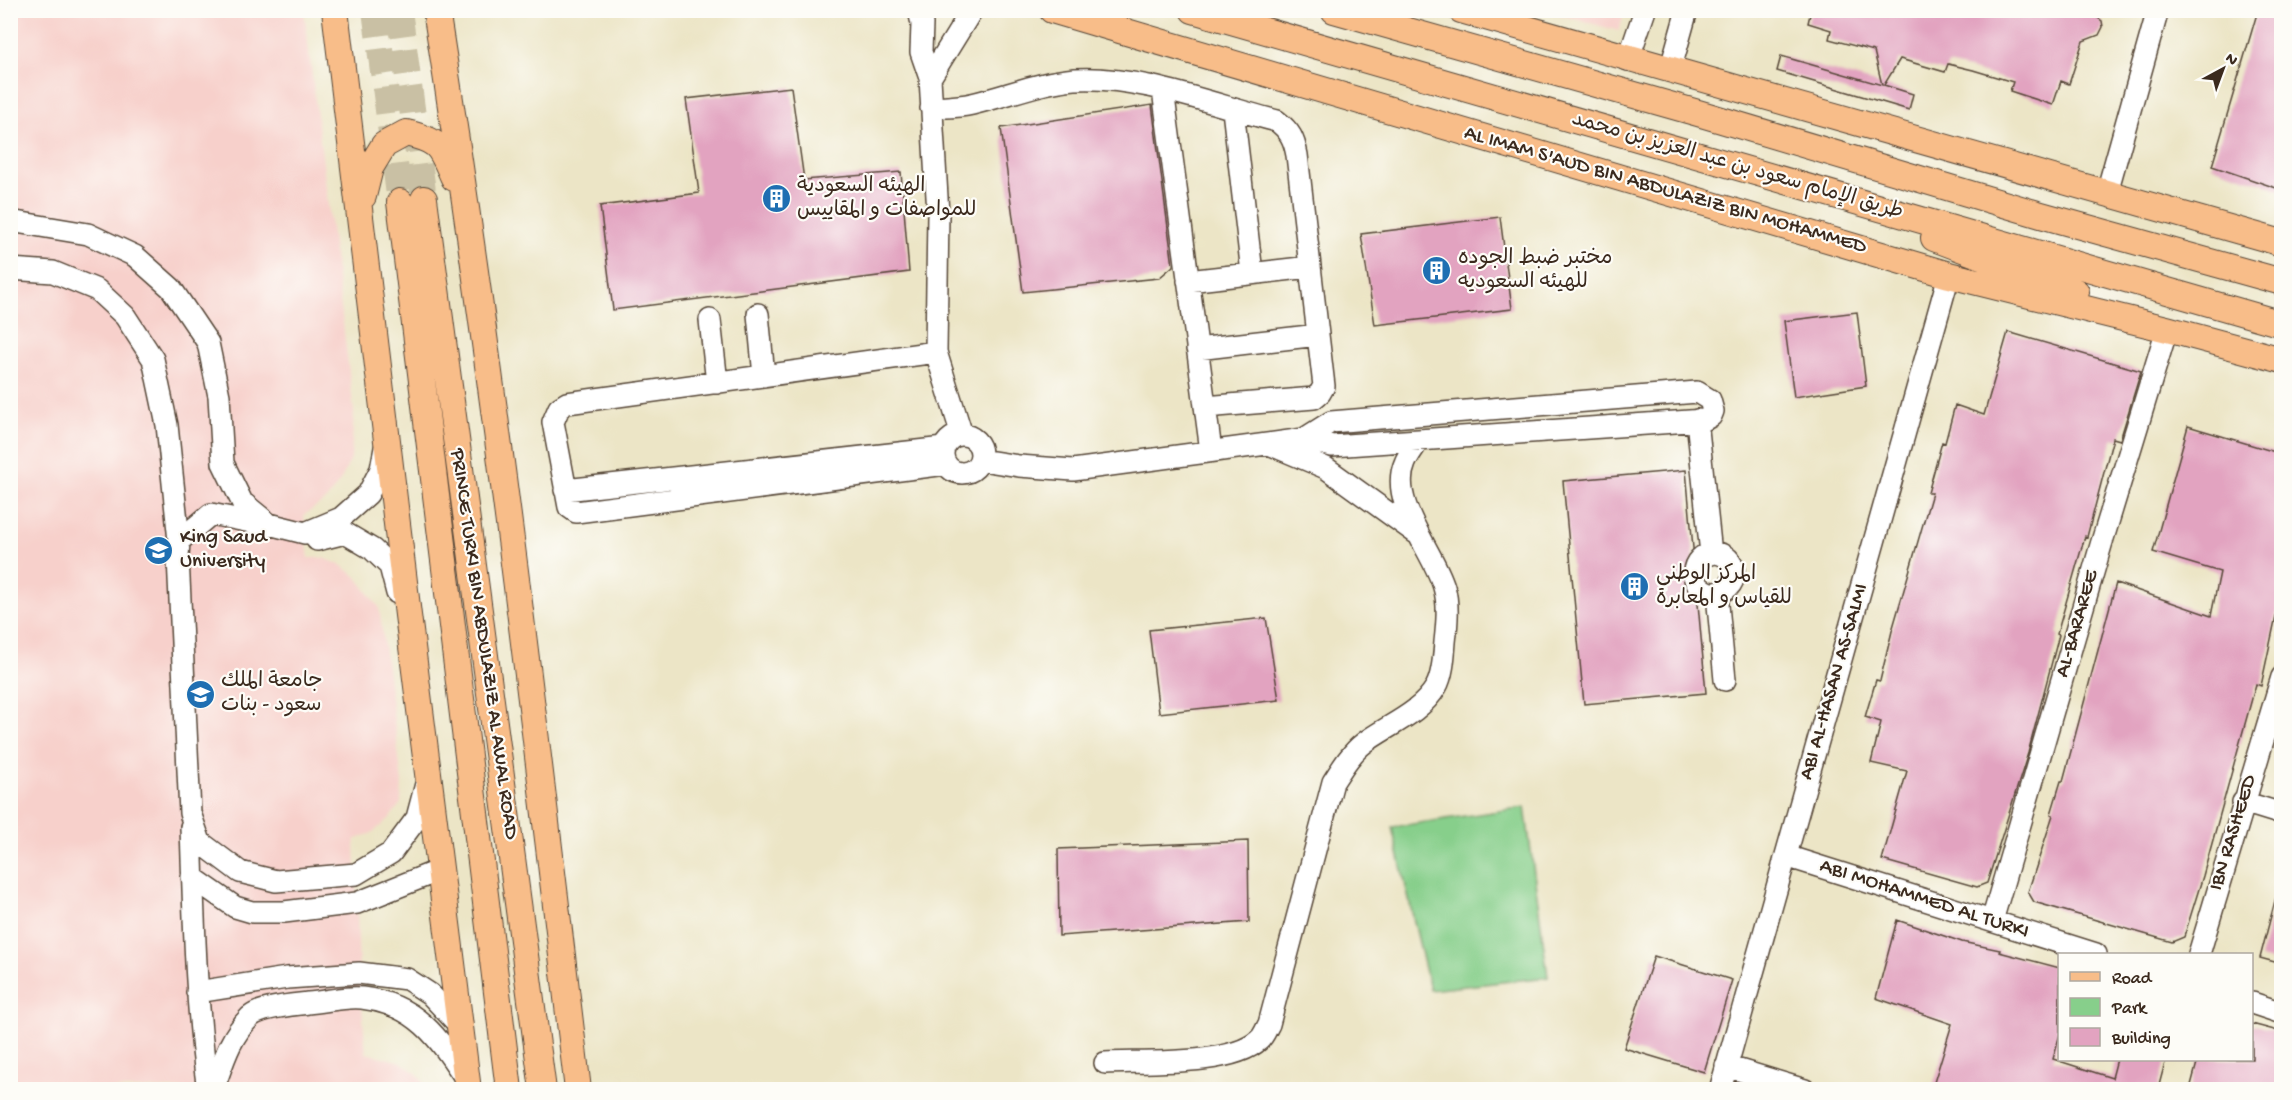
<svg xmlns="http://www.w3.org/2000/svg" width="2292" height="1100" font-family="'Gochi Hand','Playpen Sans Arabic',sans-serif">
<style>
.built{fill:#f7d0cb}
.green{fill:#87cf8b;stroke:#617c54;stroke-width:1.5}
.building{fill:#e2a3c0}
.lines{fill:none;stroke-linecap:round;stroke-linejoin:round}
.major-tunnel{stroke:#c9c0a4;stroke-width:26;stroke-dasharray:26 13;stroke-linecap:butt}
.minor-casing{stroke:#564637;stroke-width:24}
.major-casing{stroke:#564637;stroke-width:28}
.minor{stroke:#fff;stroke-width:21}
.major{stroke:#f8bd89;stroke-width:26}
.labels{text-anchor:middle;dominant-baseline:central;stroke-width:4.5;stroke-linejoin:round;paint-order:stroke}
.street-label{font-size:21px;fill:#3b2a1e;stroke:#fdfcf7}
.poi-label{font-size:21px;fill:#3b2a1e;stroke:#fdfcf7;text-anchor:start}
</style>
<rect width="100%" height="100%" fill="#fdfcf7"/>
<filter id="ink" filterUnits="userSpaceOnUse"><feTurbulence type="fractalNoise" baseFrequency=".0167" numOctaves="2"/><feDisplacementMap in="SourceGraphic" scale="12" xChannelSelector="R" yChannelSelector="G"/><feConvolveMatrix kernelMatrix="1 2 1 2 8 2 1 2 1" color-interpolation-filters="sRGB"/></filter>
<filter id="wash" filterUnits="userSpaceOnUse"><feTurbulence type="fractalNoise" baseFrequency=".008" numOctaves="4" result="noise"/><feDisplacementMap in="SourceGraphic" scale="24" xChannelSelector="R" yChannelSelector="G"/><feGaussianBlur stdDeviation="1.35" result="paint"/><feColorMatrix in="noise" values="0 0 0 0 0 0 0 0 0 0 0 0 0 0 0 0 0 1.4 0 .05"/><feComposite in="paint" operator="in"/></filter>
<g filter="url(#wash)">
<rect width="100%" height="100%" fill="#ece5c6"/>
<!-- built -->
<path class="built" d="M10,11H304L354,412L351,459L340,481L327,499L304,515L305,533L309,558H323L339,564L356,576L379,607L402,781L401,803L389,819L372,833L355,840L359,973L366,1053L401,1062L417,1074L428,1089H11Z
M1546,11L1624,10L1625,11L1619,31Z"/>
<!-- green -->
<path class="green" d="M1525,807L1548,977L1430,990L1392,827Z"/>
<g id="blocks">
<!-- building -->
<path class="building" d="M1811,10H2087L2102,21L2103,27L2099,35L2083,41L2069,84L2061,81L2053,105L2010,91L2013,82L1973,70L1948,64L1945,72L1900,59L1884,85L1913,94L1909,110L1777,71L1781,56L1882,85L1874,51L1829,39L1831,30L1808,23Z
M2258,10H2282V190L2212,166Z
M791,87L804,180L901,172L909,272L613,310L600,206L699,193L686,99Z
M1152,105L1173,266L1159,278L1023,292L1001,128Z
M1500,217L1512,309L1375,325L1361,234Z
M1857,312L1866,386L1794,397L1784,321Z
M2008,332L2141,371L2120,440L2113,438L2087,537L2085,536L2057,634L2059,635L2028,753L1987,883L1977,887L1882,860L1907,771L1871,763L1881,722L1865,717L1876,680L1880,681L1892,631L1932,493H1928L1942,442L1945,443L1955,405L1984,415Z
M2188,426L2282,454V588L2261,686L2256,684L2203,876L2184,937L2172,942L2034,902L2028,892L2053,815L2051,814L2061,781H2063L2116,583L2211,616L2220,572L2153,552Z
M1686,470L1706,693L1584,704L1563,481Z
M1266,618L1279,700L1159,713L1149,630Z
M1248,841L1249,922L1059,936L1058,849Z
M2276,897L2282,898V964L2260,958Z
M1897,920L1962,942L2000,950L1999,952L2060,968V1034L2053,1059L2112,1078L2117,1059H2166L2158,1089H1932L1952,1024L1876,998Z
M1654,956L1732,980L1704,1072L1624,1048Z
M2252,1024L2282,1032V1089H2190L2198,1059H2252Z"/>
</g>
</g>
<g filter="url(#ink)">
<use href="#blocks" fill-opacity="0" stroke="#564637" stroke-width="1.5"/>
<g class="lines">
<!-- major-tunnel -->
<path class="major-tunnel" d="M375,10L400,202
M399,10L424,199"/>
<defs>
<path id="minor" d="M919,10L922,24L921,52L930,78L938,214L936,352L962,435
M1628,60L1645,10
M1670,71L1687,10
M930,78L972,10
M1163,90L1211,451
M931,108C945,107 959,107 972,104C1007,96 1039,82 1075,79C1139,75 1214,105 1277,121C1290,131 1294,139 1297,155L1324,386L1320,393L1314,398L1205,407
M1233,110L1252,273
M2107,192L2158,10
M10,221L88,234L135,256L171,288L208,343L219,396L223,463L242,502L269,524L305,533L341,518L368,494L381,469L385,448
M10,269L53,272L97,290L125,316L153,359L167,425L179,541L178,557L190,813L200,842L240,872L276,881L356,874L391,853L417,818L427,780
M1188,281L1310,267
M758,314L764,376
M710,320L717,383
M1197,349L1318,335
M936,352L567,403L559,408L553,422L569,507L576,512L946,464
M1697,420L1711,554
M943 454a19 19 0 1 1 38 0a19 19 0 1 1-38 0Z
M1269,444L1326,468L1416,533
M981,460L1019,466L1073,470L1304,439L1332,446L1704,420L1711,416L1713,411L1710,400L1697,392L1331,422L1304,439
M565,490L944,448
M317,540L345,533L372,549L390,566L397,593
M179,541L211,514L251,522L265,528
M1694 573a20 20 0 1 1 40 0a20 20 0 1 1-40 0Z
M1717,594L1725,680
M2243,802L2282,814
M191,827C194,916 195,1001 208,1090
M1786,856L2096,954
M192,877L235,907L252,912H284L357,903L440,870
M1992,921L2101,545L2167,329
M2199,954L2282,677
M197,992L287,978L359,973L407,979L430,994L460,1026
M2252,1003L2282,1013
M1105,1063C1144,1061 1232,1066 1259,1040C1264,1036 1266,1029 1269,1024L1333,782C1342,768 1351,753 1364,743C1388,725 1420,714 1436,687C1443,675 1444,655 1445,642C1447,624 1449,604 1444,587C1434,552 1388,501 1405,463C1408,455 1414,448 1419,440
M1726,1066L1805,1090
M213,1090C223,1063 229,1038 250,1017C261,1007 293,1005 308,1003C325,1002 345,996 362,998C416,1004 438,1037 466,1079
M1720,1090L1949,275"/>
<path id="major" d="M335,10L408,615L468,1090
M436,10C493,369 535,729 578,1090
M1052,10L1949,275L2167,329L2282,360
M1193,10L2282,324
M1334,10L1698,113L2041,215L2282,282
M1461,10L2282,243
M363,196L370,168L384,145L406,133C441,141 440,147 454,178
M424,199L543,1090
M400,202L509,1090
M1934,238L2076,292"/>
</defs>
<!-- minor casing -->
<use href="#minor" class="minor-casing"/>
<!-- major casing -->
<use href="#major" class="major-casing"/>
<!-- minor -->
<use href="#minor" class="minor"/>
<!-- major -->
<use href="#major" class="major"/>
</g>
</g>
<!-- icons -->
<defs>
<symbol id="building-disc" viewBox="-11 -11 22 22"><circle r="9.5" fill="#1f6fb2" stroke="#fdfcf7"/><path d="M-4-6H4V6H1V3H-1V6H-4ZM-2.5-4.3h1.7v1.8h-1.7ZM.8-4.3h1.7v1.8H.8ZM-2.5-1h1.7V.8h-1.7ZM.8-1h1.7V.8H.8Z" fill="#fff"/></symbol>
<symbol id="university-disc" viewBox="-11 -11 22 22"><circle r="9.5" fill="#1f6fb2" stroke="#fdfcf7"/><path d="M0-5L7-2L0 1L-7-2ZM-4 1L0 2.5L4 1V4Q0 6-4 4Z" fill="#fff"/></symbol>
</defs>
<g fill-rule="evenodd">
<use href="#building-disc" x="760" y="182" width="33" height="33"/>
<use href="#building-disc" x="1420" y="254" width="33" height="33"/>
<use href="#university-disc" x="142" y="534" width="33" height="33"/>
<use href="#building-disc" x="1618" y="570" width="33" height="33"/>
<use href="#university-disc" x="184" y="678" width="33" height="33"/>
</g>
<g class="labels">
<!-- street labels -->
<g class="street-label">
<text transform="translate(1737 167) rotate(16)">طريق الإمام سعود بن عبد العزيز بن محمد</text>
<text transform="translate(1665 191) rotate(16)">AL IMAM S'AUD BIN ABDULAZIZ BIN MOHAMMED</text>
<text transform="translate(2078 624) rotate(-74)">AL-BARAREE</text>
<text transform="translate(483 644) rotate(82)">PRINCE TURKI BIN ABDULAZIZ AL AWAL ROAD</text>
<text transform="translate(1835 682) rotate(-74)">ABI AL-HASAN AS-SALMI</text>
<text transform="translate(2234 833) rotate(-73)">IBN RASHEED</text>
<text transform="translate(1924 900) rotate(18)">ABI MOHAMMED AL TURKI</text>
</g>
<!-- poi labels -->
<g class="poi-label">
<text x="797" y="187">الهيئه السعودية<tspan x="797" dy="24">للمواصفات و المقاييس</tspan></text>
<text x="1458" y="259">مختبر ضبط الجوده<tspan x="1458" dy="24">للهيئه السعوديه</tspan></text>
<text x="180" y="538">King Saud<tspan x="180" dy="24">University</tspan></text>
<text x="1656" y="575">المركز الوطني<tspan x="1656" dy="24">للقياس و المعابرة</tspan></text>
<text x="221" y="682">جامعة الملك<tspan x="221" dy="24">سعود - بنات</tspan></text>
</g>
</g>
<!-- margin -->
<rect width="2292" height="1100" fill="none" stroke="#fdfcf7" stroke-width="36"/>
<!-- legend -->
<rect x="2058" y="953" width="195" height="108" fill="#fdfcf7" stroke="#afa8a0" stroke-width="1.5"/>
<rect x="2070" y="972" width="30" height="9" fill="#f8bd89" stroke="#afa8a0" stroke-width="1.5"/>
<text x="2112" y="983" font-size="18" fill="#3b2a1e">Road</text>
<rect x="2070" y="998" width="30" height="18" fill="#87cf8b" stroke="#afa8a0" stroke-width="1.5"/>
<text x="2112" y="1013" font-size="18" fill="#3b2a1e">Park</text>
<rect x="2070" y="1028" width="30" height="18" fill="#e2a3c0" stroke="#afa8a0" stroke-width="1.5"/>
<text x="2112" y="1043" font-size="18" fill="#3b2a1e">Building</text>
<!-- north arrow -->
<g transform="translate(2223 69) rotate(41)" stroke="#fdfcf7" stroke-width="4.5" paint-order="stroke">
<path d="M0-4.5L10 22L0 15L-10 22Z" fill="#3b2a1e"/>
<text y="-9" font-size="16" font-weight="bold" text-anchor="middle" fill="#3b2a1e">N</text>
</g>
</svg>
